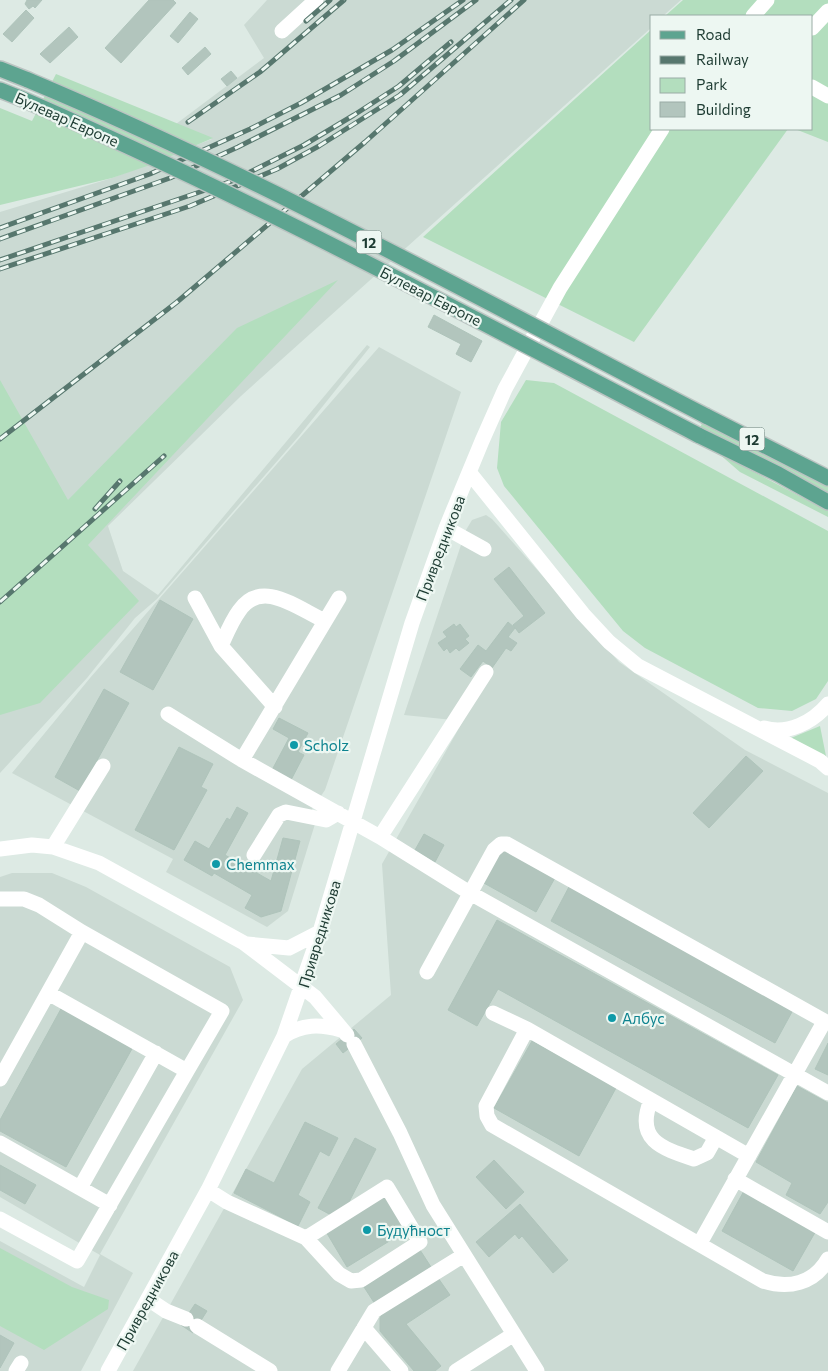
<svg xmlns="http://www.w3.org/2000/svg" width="828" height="1371" font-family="Commissioner,sans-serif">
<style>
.built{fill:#cbdad3}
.green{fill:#b3debe}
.building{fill:#b2c5bd;stroke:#afc4bb}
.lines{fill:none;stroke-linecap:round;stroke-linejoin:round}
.major-casing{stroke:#bbc4c2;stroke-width:18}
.minor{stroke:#fff;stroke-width:15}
.major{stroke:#5da490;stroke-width:15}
.rail-casing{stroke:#57776e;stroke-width:5}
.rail{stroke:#edf7f2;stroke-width:3;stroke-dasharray:9;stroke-linecap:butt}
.major-bridge-casing{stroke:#bbc4c2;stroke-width:18;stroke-linecap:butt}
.major-bridge{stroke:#5da490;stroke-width:15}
.culture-dot{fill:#0f9aa8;stroke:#edf7f2;stroke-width:2}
.labels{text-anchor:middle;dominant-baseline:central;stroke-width:4.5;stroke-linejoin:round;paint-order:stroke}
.shield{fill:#edf7f2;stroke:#5b736c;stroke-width:1}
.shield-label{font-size:14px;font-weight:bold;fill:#1d3b32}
.street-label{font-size:15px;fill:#1d3b32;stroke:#edf7f2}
.culture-label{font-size:15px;fill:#0d838f;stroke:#edf7f2;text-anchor:start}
</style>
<rect width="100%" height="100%" fill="#ddeae4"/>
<!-- built -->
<path class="built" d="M267,0H681L663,16H652V27L241,396L108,526L123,571L158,595L367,345L370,347L299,436L157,599L135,618L87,678L0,773V212L112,178L212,139L176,124L264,58L244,25Z
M379,347L461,392L325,790L312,809L315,824L288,911L267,927L166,872L173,859L12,773L90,678Z
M486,515L492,519L619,662L745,750L828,793V1371H133L302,1069L391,995L382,864L463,721L404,715L466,530L472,520Z
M12,873H52L86,887L230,967L243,1000L100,1254L133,1273L81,1371H0V1241L84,1287L100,1255L0,1197V877Z"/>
<!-- green -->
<path class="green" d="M683,0H828V142L795,129H812V16H665Z
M652,29V129H788L634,342L423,237Z
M56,74L213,138L150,165L112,178L0,205V108L32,121Z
M338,280L88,545L139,601L40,703L0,715V380L68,500L237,328Z
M526,380L554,383L828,531V681L816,699L792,711L758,708L645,648L623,631L504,486L497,468L501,422Z
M703,421L828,485V494L700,428Z
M718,453L828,511V517L740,472Z
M820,726L826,756V757L791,738Z
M0,1248L72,1287L109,1300L108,1309L44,1350L0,1326Z"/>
<!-- building -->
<path class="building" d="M27,0H42L35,8L33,6L29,9L25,4Z
M149,0H173L176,3L121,63L105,48Z
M26,10L34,18L12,42L3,34Z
M190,12L198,19L178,43L170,36Z
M69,27L78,37L50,63L40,54Z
M205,47L211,54L188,75L182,68Z
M231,71L237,78L227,86L221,79Z
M434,315L482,341L471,362L456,354L461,344L428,327Z
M509,567L545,613L519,633L513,625L524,616L494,579Z
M160,600L193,619L153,690L120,672Z
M508,622L515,628L508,637L517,643L511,651L506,648L492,668L483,661L471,677L460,669L478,645L486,651Z
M454,624L456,627L460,624L469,636L465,639L469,643L459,651L456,648L450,653L447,648L444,651L438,643L447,637L443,632Z
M104,689L129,703L80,791L55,777Z
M279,718L308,733L298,752L304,755L291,780L272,770L289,738L273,729Z
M179,747L213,764L201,787L207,790L174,850L135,830Z
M746,756L763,771L709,828L693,813Z
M237,807L248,813L225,855L271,881L283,838L300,841L281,911L261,917L245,908L252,895L214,873L212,876L184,860L195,841L209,849L227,818L230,820Z
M424,834L444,845L435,862L415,850Z
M503,846L556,876L536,912L482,882Z
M571,883L591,894L588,898L793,1010L775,1043L551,921Z
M497,920L778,1075L748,1128L498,989L477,1026L448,1010Z
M62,1007L133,1047L66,1167L0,1131V1120Z
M354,1029L362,1038L343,1053L336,1044Z
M532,1041L616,1088L579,1156L494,1108Z
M828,1043V1075L815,1069Z
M797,1086L828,1103V1202L820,1214L786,1195L792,1183L756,1162Z
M305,1122L338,1138L329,1156L320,1151L298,1195L310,1202L298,1226L234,1193L246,1169L274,1183Z
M355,1138L376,1149L345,1210L331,1215L318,1208Z
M494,1160L524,1192L506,1209L476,1177Z
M0,1165L36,1185L25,1204L0,1190Z
M745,1189L817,1229L793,1271L722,1231Z
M386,1192L409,1229L347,1267L325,1230Z
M520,1204L568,1260L553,1273L522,1236L519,1239L515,1234L489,1257L476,1242Z
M420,1250L431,1267L375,1304L364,1287Z
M436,1275L450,1295L406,1324L441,1366L435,1371H414L380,1331V1318L386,1307Z
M195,1304L207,1311L193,1333L181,1325Z
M0,1335L14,1343L0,1368Z"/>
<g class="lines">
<defs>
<path id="major" d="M0,69L28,80
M0,90L20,98
M706,416L828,478
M698,435L778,474L828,502"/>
</defs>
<!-- major casing -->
<use href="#major" class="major-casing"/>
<!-- minor -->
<path class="minor" d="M753,16L767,0
M812,28L828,11
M282,31L316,0
M812,87L828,96
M469,472L583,614L609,642L638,666L820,761L828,768
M446,528L484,549
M195,598L221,646L275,707
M221,646C226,635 231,622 239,611C261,578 297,608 325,621
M168,714L242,760L380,837L470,893L828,1093
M764,728C788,735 813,722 828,704
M242,760L339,598
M380,837L486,672
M53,847L103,766
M0,849L32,845L53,847L99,863L244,943L315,997L347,1035
M254,855L279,815L286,812L326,820L338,813
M0,899H24L39,905L82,932L222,1011L187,1071
M247,944L289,948L320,932
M427,972L494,850L501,844H507L828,1023
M493,1013L527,1029L749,1156
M527,1029L486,1106L487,1116L492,1125L763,1281C788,1289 814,1284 828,1259
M284,1036C302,1024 320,1024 341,1030
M354,1044L400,1133L433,1205L537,1371
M0,1079L82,932
M651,1100C635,1139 660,1148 694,1159L707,1153L716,1137
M0,1143L110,1205
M735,1179L828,1232
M80,1188L156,1053
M208,1190L227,1202L306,1238L339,1274L351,1281L361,1280L420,1242L387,1187L306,1238
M0,1219L77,1261L187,1071L48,993
M700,1243L824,1022
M148,1299L166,1311L186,1319
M197,1326L270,1371
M364,1328L401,1371
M16,1371L21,1363
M108,1371L208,1190L284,1036L320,932L412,623L446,528L482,441L505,389L560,288L662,129
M338,1371L374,1311L464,1255
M456,1371L514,1334"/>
<!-- major -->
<use href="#major" class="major"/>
<defs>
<path id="rail" d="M306,21L330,0
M188,122L260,72L344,0
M0,228L150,174L250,129L301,103L392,50L463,0
M0,239L170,178L238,147L341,95L394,61L476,0
M0,260L232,181L304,145L354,115L399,86L451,42
M0,269L190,206L277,169L319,146L400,95L511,0
M0,439L177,302L365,142L524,0
M95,509L120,481
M0,602L164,456"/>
</defs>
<!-- rail casing -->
<use href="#rail" class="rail-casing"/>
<!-- rail -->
<use href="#rail" class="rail"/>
<defs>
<path id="major-bridge" d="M28,80C260,177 482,300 706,416
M20,98C252,198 474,319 698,435"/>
</defs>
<!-- major-bridge casing -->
<use href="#major-bridge" class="major-bridge-casing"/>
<!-- major-bridge -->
<use href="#major-bridge" class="major-bridge"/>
</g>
<!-- markers -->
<g class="culture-dot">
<circle cx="294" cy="745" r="5"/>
<circle cx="216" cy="864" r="5"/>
<circle cx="612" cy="1018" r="5"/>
<circle cx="367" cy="1230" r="5"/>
</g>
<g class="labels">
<!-- shield labels -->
<g class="shield">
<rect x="356.5" y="230.5" width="25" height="23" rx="4"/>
<rect x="739.5" y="427.5" width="25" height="23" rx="4"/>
</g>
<g class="shield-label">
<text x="369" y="242">12</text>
<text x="752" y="439">12</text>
</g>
<!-- street labels -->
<g class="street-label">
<text transform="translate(67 119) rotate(24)">Булевар Европе</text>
<text transform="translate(431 296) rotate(27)">Булевар Европе</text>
<text transform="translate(440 548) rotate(-69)">Привредникова</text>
<text transform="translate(319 934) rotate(-73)">Привредникова</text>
<text transform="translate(147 1300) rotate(-61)">Привредникова</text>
</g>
<!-- culture labels -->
<g class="culture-label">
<text x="304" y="745">Scholz</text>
<text x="226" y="864">Chemmax</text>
<text x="622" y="1018">Албус</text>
<text x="377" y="1230">Будућност</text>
</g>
</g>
<!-- legend -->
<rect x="650" y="15" width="162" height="115" fill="#edf7f2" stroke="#9aaca5"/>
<rect x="660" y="31" width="25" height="8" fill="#5da490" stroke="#9aaca5"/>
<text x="696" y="40" font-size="15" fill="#1d3b32">Road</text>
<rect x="660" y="56" width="25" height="8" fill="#57776e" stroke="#9aaca5"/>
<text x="696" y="65" font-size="15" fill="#1d3b32">Railway</text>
<rect x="660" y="78" width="25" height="15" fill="#b3debe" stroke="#9aaca5"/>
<text x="696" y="90" font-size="15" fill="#1d3b32">Park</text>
<rect x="660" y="102" width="25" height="15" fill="#b2c5bd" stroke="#9aaca5"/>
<text x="696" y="115" font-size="15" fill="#1d3b32">Building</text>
</svg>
